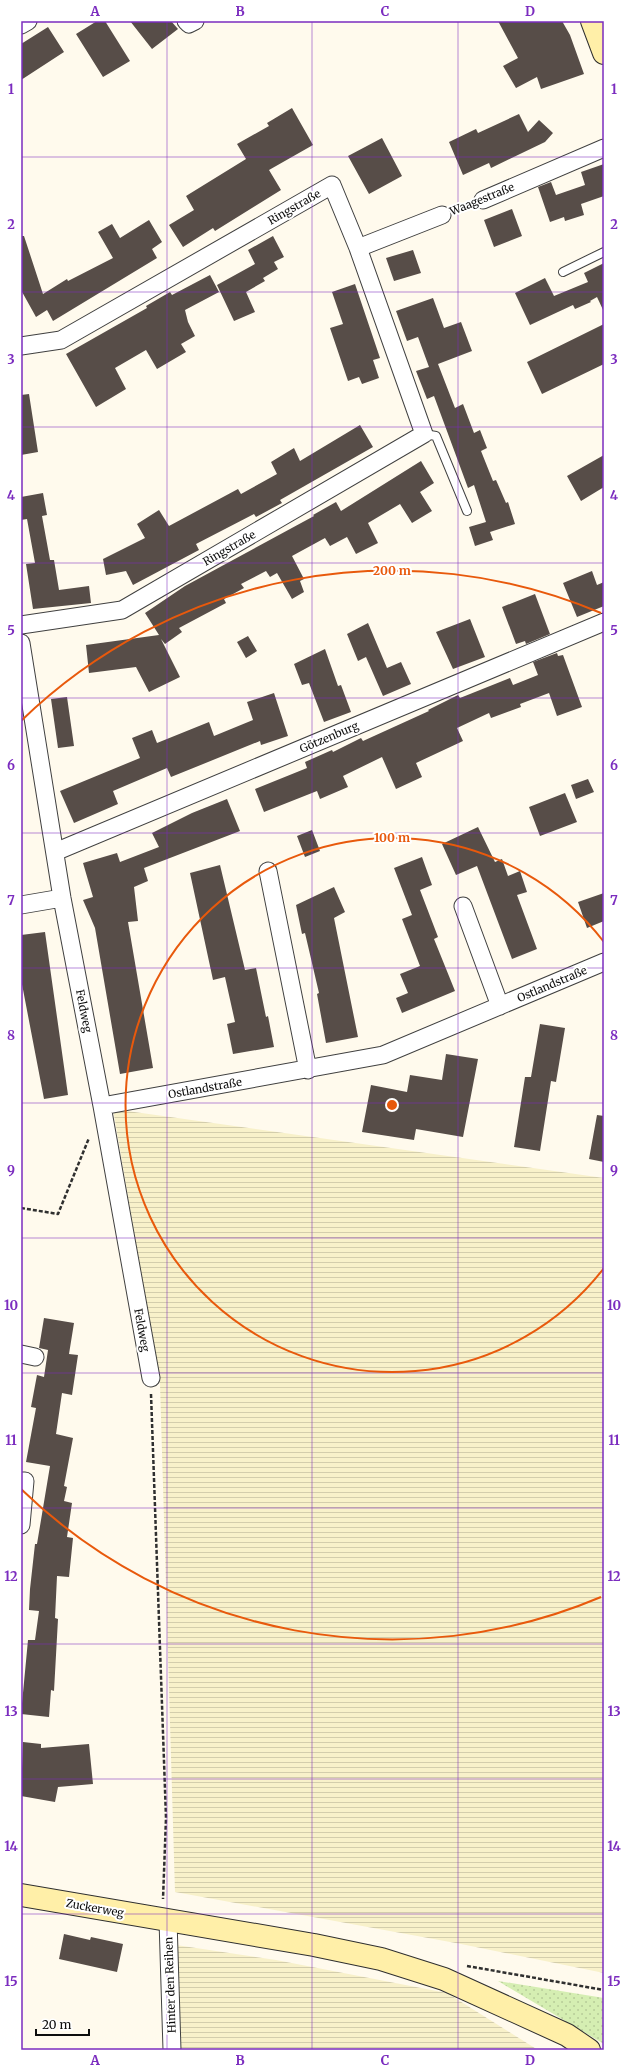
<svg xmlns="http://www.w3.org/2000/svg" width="625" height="2071" font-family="Merriweather,serif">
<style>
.farmland{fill:url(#farmland-rules)}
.grass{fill:url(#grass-dots)}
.building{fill:#574d48}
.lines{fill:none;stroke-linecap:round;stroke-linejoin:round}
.lane-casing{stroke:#404040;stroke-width:10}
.street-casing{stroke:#404040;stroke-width:19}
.secondary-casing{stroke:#2f2f2f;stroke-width:24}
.path{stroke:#2f2f2f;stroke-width:2.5;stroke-dasharray:4 2;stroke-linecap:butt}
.lane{stroke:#fff;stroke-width:8}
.street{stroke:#fff;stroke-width:17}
.secondary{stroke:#ffefa8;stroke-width:22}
.grid{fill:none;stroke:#7b2cbf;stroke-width:1;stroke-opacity:0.55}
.ring{fill:none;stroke:#e8590c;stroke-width:2}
.labels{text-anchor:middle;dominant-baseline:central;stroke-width:4;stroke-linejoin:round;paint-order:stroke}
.street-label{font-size:11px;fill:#0d0d0d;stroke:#fff}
.centre{fill:#e8590c;stroke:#fff;stroke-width:2}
.ring-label{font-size:12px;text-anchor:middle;font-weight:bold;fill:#e8590c;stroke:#fff;stroke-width:4;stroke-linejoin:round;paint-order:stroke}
.neatline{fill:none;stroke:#7b2cbf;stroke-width:1.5}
.grid-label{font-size:13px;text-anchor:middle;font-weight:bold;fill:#7b2cbf}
</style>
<defs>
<pattern id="farmland-rules" width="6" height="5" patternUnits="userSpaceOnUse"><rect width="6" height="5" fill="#f8f1ca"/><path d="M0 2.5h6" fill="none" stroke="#d3cdac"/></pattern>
<pattern id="grass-dots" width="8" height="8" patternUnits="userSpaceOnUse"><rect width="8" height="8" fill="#d5eeb2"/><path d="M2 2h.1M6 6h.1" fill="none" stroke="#b6cb98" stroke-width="1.8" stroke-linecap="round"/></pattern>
</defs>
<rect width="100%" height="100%" fill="#fffaed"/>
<!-- farmland -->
<path class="farmland" d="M113,1109L604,1178V1973L461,1944L175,1892L160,1384Z
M176,1945L276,1960L447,1993L538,2050H179Z"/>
<!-- grass -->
<path class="grass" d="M498,1981L604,1998V2044Z"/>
<!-- building -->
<path class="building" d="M97,21H105L130,61L103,77L76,34Z
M130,21H171L178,29L152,49Z
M498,21H562L570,35L584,74L541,89L537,77L516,88L503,66L518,58Z
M48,27L64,52L21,80V44Z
M292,108L313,145L269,170L281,190L215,231L213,228L183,247L169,225L194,210L186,196L246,159L237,144L269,126L267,123Z
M519,114L528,132L539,120L553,133L545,142L491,168L489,163L463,175L449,142L476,129L478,133Z
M382,138L402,176L369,194L348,156Z
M604,164V196L581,204L584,215L565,221L564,217L550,222L538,187L551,182L556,195L585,185L581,172Z
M512,209L522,236L494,247L484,220Z
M149,220L162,242L152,249L157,258L53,321L47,310L36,317L21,290V236H24L43,294L67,279L68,281L113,258L98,232L112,224L120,238Z
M273,236L284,257L274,262L278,269L263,278L265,281L246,292L255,312L234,321L217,285L255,264L248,250Z
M413,250L421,273L394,281L386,258Z
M604,263V312L597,297L590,301L591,302L575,309L573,305L530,325L515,293L545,278L554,296L588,282L584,273Z
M210,275L219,292L185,310L188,322L195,336L181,344L186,352L157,369L146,350L115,368L126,389L96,407L66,354L147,308L146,306L170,292L172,295Z
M355,284L380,358L373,360L379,378L362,384L359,377L348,381L330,328L343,324L332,292Z
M433,298L444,328L461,322L472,351L438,364L455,408L463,404L474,433L480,430L487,448L481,451L493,481L496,480L506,503L508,502L515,524L490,532L493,540L475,546L469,527L486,522L474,485L468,488L434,396L427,399L416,371L429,367L418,337L407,341L396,311Z
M604,324V364L542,394L527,362Z
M29,394L38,452L21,455V395Z
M360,425L373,447L280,500L282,503L256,517L254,514L196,544L199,550L133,585L126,571L106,575L103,559L145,538L137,524L159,510L169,526L238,489L241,494L277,474L271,462L294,448L300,461Z
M604,455V487L581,501L567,476Z
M421,461L434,483L420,492L432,511L412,523L400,504L368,523L378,543L356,554L347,537L330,546L325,538L292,556L304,579L300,581L304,592L292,599L277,573L270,577L266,571L241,584L244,588L224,599L226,603L179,628L182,632L165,644L161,639L180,677L149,692L136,667L89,673L86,645L159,635L145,613L185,586L314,516L313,515L336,502L341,511Z
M43,493L47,515L42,516L50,560H54L59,590L89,586L91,603L33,609L26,564L35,563L27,519L21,520V497Z
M592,571L597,585L604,582V606L577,617L563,583Z
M535,594L550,634L526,644L525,641L516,644L502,607Z
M470,619L485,657L453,669L436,632Z
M368,623L387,668L401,662L411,684L383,696L366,657L358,661L347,634Z
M248,636L257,651L246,658L237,642Z
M325,649L338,686L341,685L351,712L324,722L309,683L302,685L294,664Z
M557,653L558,656L563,655L582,707L557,716L549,693L520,704L521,707L491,718L489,713L457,728L463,741L416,763L422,777L396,789L382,757L343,776L348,787L320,799L317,791L264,812L255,789L307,768L305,762L332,750L333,752L361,738L363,741L429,711L428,710L458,695L460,698L510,678L513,685L538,675L533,662Z
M274,693L288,736L261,745L260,741L171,777L167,768L113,791L118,804L74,823L60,791L140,758L132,738L152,730L157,743L209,722L214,736L253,720L247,702Z
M67,697L74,746L58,748L51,699Z
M588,779L594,792L576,799L571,785Z
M565,793L577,822L540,836L529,807Z
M227,799L240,831L144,868L148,881L134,887L138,921L128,922L153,1068L120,1074L95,928L83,900L93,897L83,863L117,853L120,862L159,847L152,833L192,813Z
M478,827L495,862L502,859L508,876L520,871L527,892L517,895L537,949L512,959L477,866L456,875L442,844Z
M312,830L320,851L305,857L297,836Z
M422,857L432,885L420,890L438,937L434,939L455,991L402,1013L396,998L408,993L400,974L420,966L402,919L412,915L394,868Z
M220,865L245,970L256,968L266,1017L268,1016L274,1047L233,1054L227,1024L235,1022L225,977L213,980L190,873Z
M334,887L345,912L334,918L358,1037L326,1043L317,994L319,993L305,933L302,934L296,905Z
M604,893V921L587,928L578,902Z
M45,932L68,1095L44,1099L21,979V935Z
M540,1024L565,1028L556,1082L551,1081L540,1151L514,1147L525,1077H531Z
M446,1054L478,1059L463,1137L416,1129L414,1140L362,1132L371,1085L407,1092L410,1075L442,1080Z
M597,1115L604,1116V1162L589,1159Z
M44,1318L74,1323L69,1354L78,1355L72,1395L62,1393L56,1434L73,1438L64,1486L67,1487L64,1501L72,1503L67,1537L73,1538L69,1577L57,1576L55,1618L58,1619L54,1691L51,1690L49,1717L21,1714L28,1640H35L39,1611L29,1610L30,1589L35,1544H37L50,1466L26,1462L36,1408L31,1407L37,1375L44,1377L48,1350L39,1348Z
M23,1742L41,1744V1748L89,1744L93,1784L58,1787L55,1802L21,1796Z
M64,1934L90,1940L91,1937L123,1944L117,1972L59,1959Z"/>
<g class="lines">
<defs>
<path id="lane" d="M563,272L604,252
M424,434L436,436L467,511"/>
<path id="street" d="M186,21L189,24L195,21
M21,25L28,21
M483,200L604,148
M358,248L442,215
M21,346L61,340L332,185L358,248L424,434L122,610L21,625
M21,643L62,898L102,1106L151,1378
M55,852L604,622
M268,871L308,1070
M21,905L62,898
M463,906L500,1006
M102,1106L383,1055L604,962
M21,1354L35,1357
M21,1481H25L21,1525
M168,1920L172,2050"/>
<path id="secondary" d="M592,21L604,53
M21,1895L314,1945L381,1959L444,1979L567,2035L589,2050"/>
</defs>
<!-- lane casing -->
<use href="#lane" class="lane-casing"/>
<!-- street casing -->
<use href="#street" class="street-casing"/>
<!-- secondary casing -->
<use href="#secondary" class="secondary-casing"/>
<!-- path -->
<path class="path" d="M458,209L468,205
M21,1208L58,1214L89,1138
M151,1394L166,1818L163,1899
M467,1966L604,1990"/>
<!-- lane -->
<use href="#lane" class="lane"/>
<!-- street -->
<use href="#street" class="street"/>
<!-- secondary -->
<use href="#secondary" class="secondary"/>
</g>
<!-- grid -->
<path class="grid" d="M167,21V2050M312,21V2050M458,21V2050M21,157H604M21,292H604M21,427H604M21,563H604M21,698H604M21,833H604M21,968H604M21,1103H604M21,1238H604M21,1373H604M21,1508H604M21,1644H604M21,1779H604M21,1914H604"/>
<!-- distance rings -->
<g class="ring">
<path d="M604 1268A267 267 0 1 1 604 942"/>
<path d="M601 1597A534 534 0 0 1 21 1489M21 721A534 534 0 0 1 601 613"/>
</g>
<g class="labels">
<!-- street labels -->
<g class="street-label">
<text transform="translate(482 199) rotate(-22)">Waagestraße</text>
<text transform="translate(294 207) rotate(-30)">Ringstraße</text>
<text transform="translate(229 548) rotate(-30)">Ringstraße</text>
<text transform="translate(329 737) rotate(-23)">Götzenburg</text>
<text transform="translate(552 984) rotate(-23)">Ostlandstraße</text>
<text transform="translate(84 1011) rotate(79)">Feldweg</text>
<text transform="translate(205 1088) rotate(-10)">Ostlandstraße</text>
<text transform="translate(142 1330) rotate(80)">Feldweg</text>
<text transform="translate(95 1908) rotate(10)">Zuckerweg</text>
<text transform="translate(170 1985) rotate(-92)">Hinter den Reihen</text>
</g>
</g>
<circle cx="392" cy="1105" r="6" class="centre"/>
<g class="ring-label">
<text x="392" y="575">200 m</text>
<text x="392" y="842">100 m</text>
</g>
<!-- border -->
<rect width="625" height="2071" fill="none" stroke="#ffffff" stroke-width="44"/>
<!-- scale -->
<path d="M36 2029v6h53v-6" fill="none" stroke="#0d0d0d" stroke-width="2"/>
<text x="42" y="2029" font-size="12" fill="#0d0d0d" stroke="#ffffff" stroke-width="3" paint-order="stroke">20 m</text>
<rect x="22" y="22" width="581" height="2027" class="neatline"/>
<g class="grid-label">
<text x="95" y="16">A</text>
<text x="240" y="16">B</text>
<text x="385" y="16">C</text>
<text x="530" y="16">D</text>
<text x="11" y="94">1</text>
<text x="614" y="94">1</text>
<text x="11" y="229">2</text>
<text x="614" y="229">2</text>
<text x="11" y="364">3</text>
<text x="614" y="364">3</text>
<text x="11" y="500">4</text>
<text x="614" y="500">4</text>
<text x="11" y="635">5</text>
<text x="614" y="635">5</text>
<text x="11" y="770">6</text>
<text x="614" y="770">6</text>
<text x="11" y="905">7</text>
<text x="614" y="905">7</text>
<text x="11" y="1040">8</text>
<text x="614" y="1040">8</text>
<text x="11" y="1175">9</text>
<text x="614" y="1175">9</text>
<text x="11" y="1310">10</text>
<text x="614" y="1310">10</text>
<text x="11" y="1445">11</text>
<text x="614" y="1445">11</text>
<text x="11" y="1581">12</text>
<text x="614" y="1581">12</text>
<text x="11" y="1716">13</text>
<text x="614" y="1716">13</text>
<text x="11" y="1851">14</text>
<text x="614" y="1851">14</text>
<text x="11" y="1986">15</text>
<text x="614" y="1986">15</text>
<text x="95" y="2065">A</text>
<text x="240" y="2065">B</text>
<text x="385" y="2065">C</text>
<text x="530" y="2065">D</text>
</g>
</svg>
